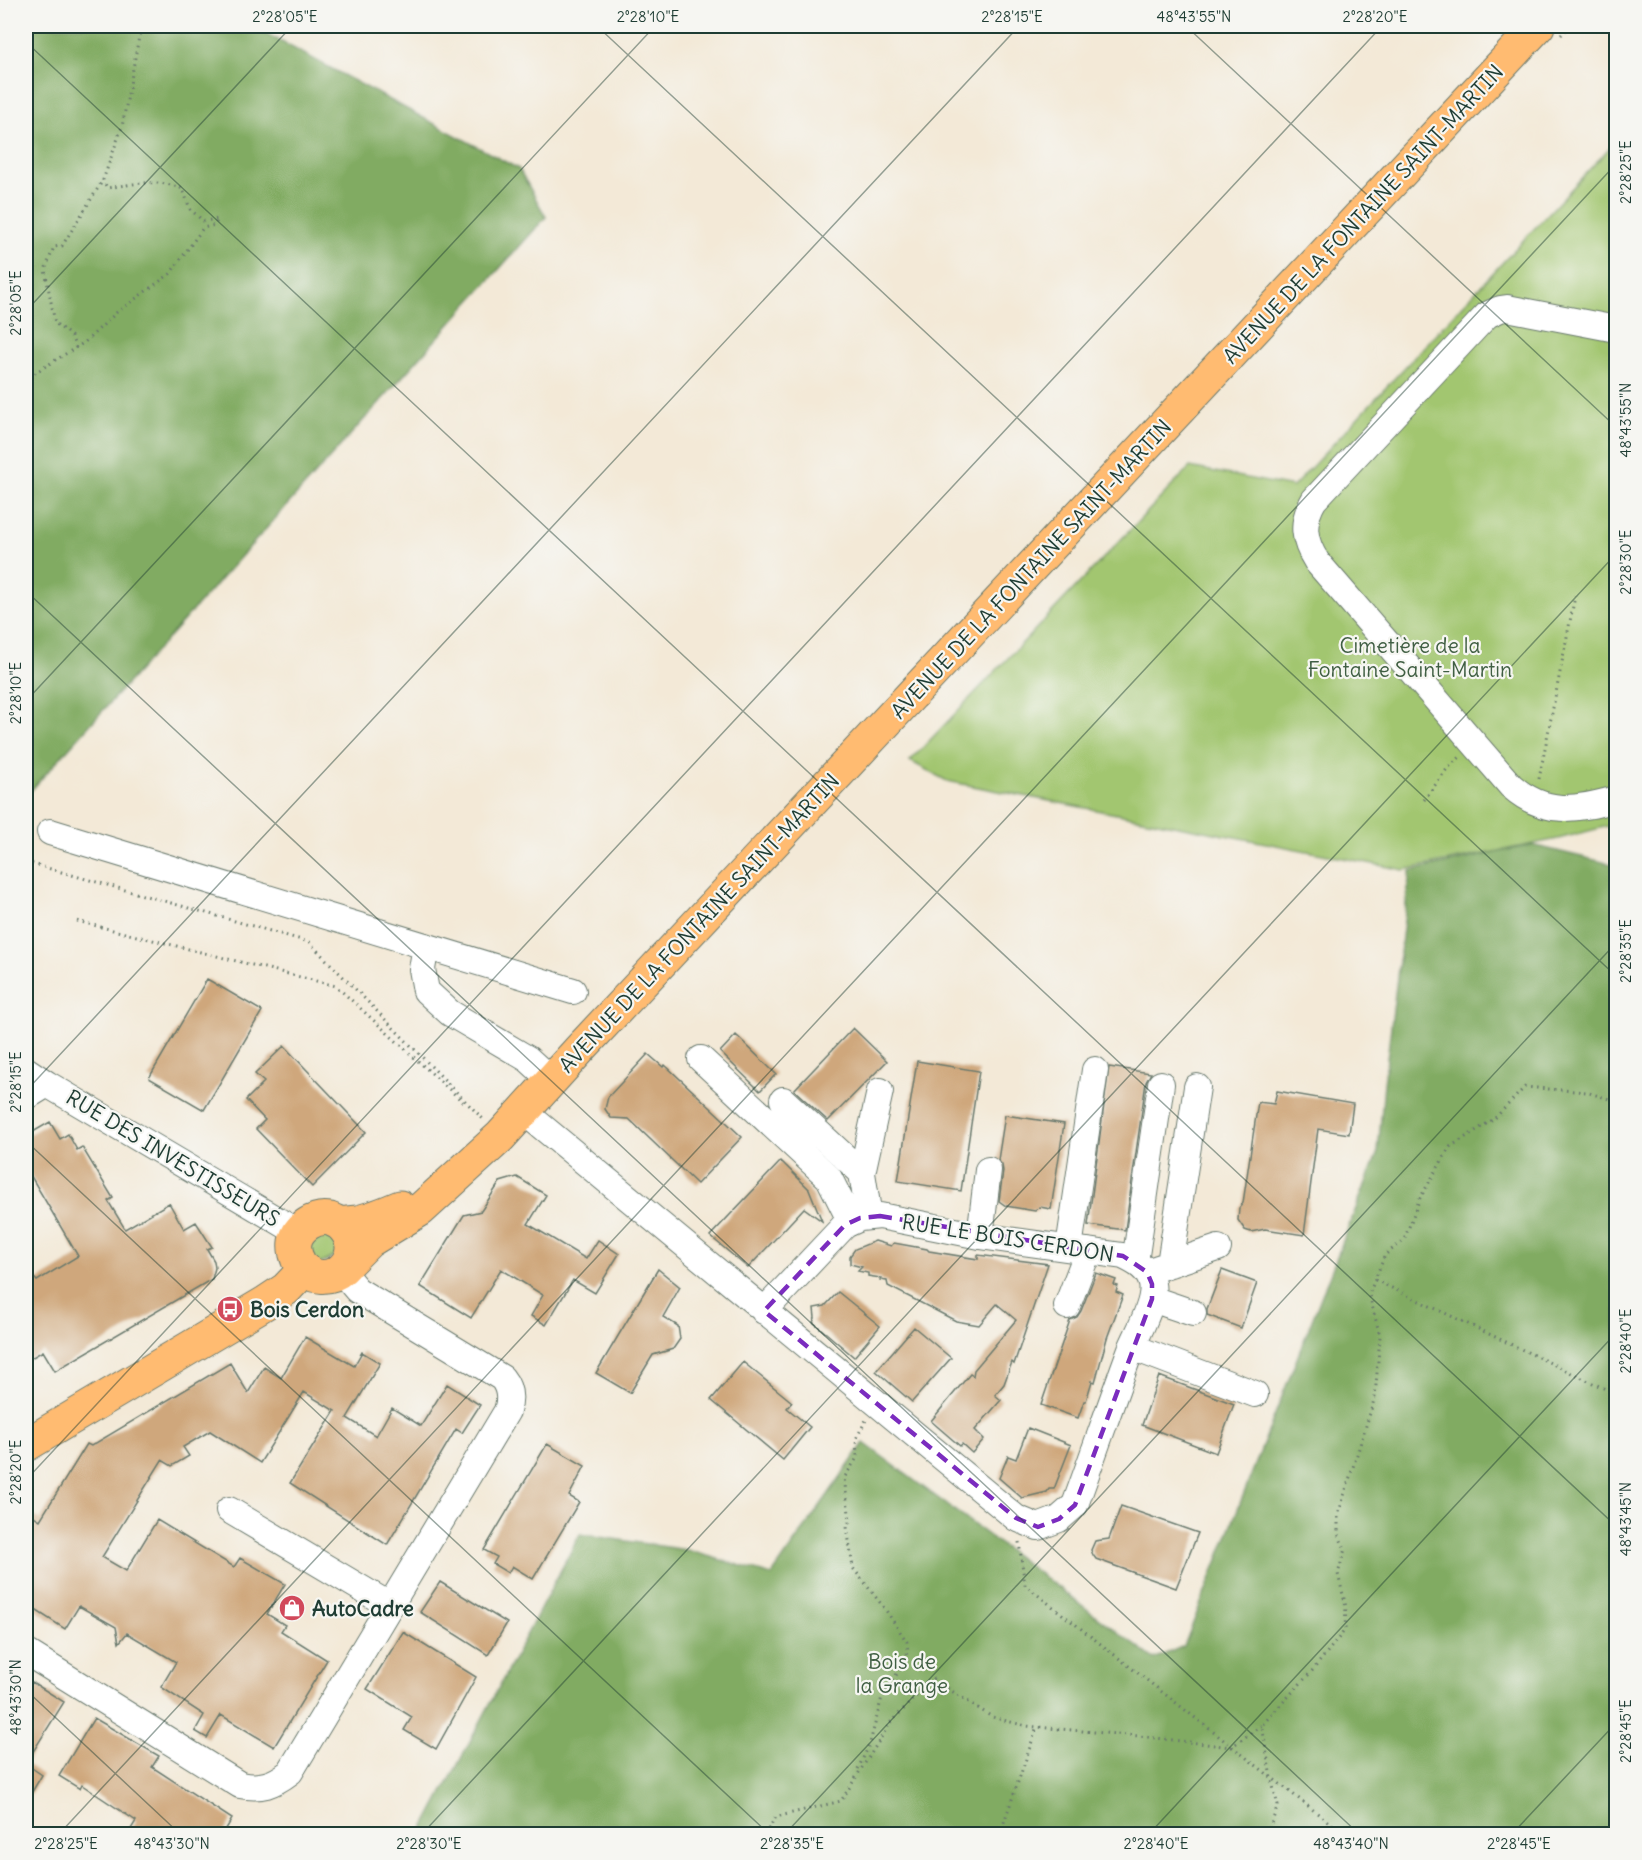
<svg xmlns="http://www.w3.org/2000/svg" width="1642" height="1860" font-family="Delius,sans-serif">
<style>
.green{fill:#a2c670;stroke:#608252;stroke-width:1.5}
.forest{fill:#81ab62;stroke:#50744b;stroke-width:1.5}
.building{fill:#cfa77c}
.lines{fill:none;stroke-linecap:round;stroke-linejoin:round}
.minor-casing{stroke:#69796d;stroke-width:28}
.major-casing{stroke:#69796d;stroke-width:35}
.path{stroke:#69796d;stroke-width:3;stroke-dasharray:1.5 4.5;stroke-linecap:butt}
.minor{stroke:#fff;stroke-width:26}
.major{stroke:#ffbb71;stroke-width:33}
.marked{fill:none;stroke:#7b2cbf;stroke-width:4.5;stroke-dasharray:12 8;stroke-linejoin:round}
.ticks{fill:none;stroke:#1f3d34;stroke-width:1.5;stroke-opacity:0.45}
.labels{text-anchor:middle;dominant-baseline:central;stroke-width:4.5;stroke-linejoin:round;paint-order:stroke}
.street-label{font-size:21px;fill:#1f3d34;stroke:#f6f6f2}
.park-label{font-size:21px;fill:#405f43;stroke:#f6f6f2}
.poi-label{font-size:21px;font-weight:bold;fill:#1f3d34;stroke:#f6f6f2;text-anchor:start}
.neatline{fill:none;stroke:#1f3d34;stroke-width:2}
.ticks-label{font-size:15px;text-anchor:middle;fill:#1f3d34}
</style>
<rect width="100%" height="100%" fill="#f6f6f2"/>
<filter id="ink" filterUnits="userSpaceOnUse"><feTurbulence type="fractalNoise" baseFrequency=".0167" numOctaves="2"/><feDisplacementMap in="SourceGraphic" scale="12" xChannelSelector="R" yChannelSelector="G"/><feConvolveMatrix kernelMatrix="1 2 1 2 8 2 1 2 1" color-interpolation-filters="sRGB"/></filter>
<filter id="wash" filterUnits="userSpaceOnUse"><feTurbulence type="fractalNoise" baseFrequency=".008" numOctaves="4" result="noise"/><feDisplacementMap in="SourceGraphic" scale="24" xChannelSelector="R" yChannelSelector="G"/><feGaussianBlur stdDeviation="1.35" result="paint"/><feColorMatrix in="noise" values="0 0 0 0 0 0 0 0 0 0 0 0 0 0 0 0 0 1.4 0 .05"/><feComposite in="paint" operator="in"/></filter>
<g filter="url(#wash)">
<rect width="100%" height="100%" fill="#f3e9d7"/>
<!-- green -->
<path class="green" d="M1616,141V824L1558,839L1404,870L947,781L910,761L1190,467L1293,487Z
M320,1227L345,1250L317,1266L305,1242Z"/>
<!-- forest -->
<path class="forest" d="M26,26H252L519,169L546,217L26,796Z
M1532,845L1616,865V1834H421L580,1534L687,1550L772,1575L864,1443L1154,1659L1184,1646L1378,1152L1384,1084L1410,871Z"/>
<g id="blocks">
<!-- building -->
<path class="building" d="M207,979L262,1011L204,1110L149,1078Z
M853,1028L887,1061L828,1121L794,1090Z
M736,1035L776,1074L760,1091L720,1052Z
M284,1046L366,1132L312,1187L256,1129L265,1120L246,1100L264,1082L255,1074Z
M648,1054L663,1067L665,1065L742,1137L697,1184L629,1119L611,1118L605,1109L608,1097Z
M917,1061L979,1071L961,1191L898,1181Z
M1109,1067L1151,1073L1146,1082L1125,1230L1088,1225Z
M1277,1091L1353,1104L1349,1134L1318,1129L1304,1235L1265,1229L1251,1232L1245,1230L1238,1220L1239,1208L1243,1203L1258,1102L1274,1104Z
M1005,1115L1064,1124L1051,1209L1040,1207L1035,1211L1006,1206L999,1201L1003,1171L1002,1165L998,1160Z
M50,1122L60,1139L68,1134L77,1150L82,1147L113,1198L108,1201L125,1229L169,1203L184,1229L196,1222L212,1247L207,1249L214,1261L215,1268L212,1279L55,1371L43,1351L26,1361V1283L34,1278L37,1281L78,1256L26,1168V1136Z
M781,1161L809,1189L822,1221L804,1208L748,1268L710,1236Z
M517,1177L546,1195L528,1224L586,1259L598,1240L619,1254L595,1293L573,1280L546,1325L531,1316L543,1295L501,1269L471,1318L420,1286L464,1215L481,1211L500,1182Z
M875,1241L891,1246L894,1243L927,1249L929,1251L978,1259V1255L1048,1264L1014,1364L1012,1362L1004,1384L995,1395L1001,1400L975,1430L984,1439L972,1453L962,1444L960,1446L931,1421L970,1374L973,1376L974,1370L1016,1320L997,1304L979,1325L956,1321L888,1286L887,1281L880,1280L881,1278L868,1276V1273L858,1271L862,1267L850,1264V1256L855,1249Z
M658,1269L680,1287L663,1317L678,1326L680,1339L673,1349L653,1355L630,1393L596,1373Z
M1222,1270L1257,1283L1241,1328L1207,1315V1309Z
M1096,1273L1116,1280L1114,1285L1118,1286L1116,1292L1123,1295L1107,1338L1095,1382L1092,1381L1086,1401H1084L1078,1418L1041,1405L1070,1320L1077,1317L1081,1311Z
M838,1292L880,1326L854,1357L813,1322L815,1318L814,1308L825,1306Z
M914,1327L951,1358L912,1402L876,1371Z
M305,1337L354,1366L362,1352L380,1363L347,1418L376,1436L392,1408L421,1426L447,1384L480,1405L462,1433L456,1429L387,1545L290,1483L335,1411L304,1392L260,1463L210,1431L183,1447L189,1456L172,1466L162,1460L102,1557L126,1571L157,1520L234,1567L240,1558L285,1584L267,1614L285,1625L281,1631L327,1660L274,1747L221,1715L207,1738L195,1731L204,1715L161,1687L176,1662L127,1633L119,1643L116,1627L79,1606L65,1629L26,1604V1511L40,1520L87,1444L91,1446L230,1363L248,1393L264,1367L281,1378Z
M743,1362L792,1402L787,1408L810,1427L783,1460L711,1400Z
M1159,1376L1234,1404L1216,1453L1142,1425Z
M1028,1428L1071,1445L1054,1489H1049L1047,1492L1022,1498L999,1478L1008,1456L1016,1459Z
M547,1444L585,1466L569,1496L579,1502L533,1579L512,1566L508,1573L493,1564L497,1557L484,1550Z
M1121,1506L1198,1533L1176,1588L1096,1559L1093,1555L1091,1550L1095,1541L1109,1539Z
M440,1582L507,1623L488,1655L420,1612Z
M403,1632L476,1677L436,1749L404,1730L412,1717L367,1689Z
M32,1682L64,1702L26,1763V1691Z
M94,1718L159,1756L152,1767L232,1819L223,1834H128L136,1821L82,1785L80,1789L59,1776Z
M26,1764L42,1775L26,1802Z"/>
</g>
</g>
<g filter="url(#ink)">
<use href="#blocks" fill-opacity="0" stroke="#69796d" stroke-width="1.5"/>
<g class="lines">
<defs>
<path id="minor" d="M1616,329L1507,308L1500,309L1487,315L1314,500C1301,522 1303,540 1317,562L1511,786C1545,816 1576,810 1616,799
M50,832L573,991
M426,946L422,969L426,991L450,1013L528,1059L551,1080
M701,1059L829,1178L851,1222
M26,1070L47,1084L26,1097
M47,1084L299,1233
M783,1100L862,1173L869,1217
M523,1111L1016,1518L1038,1527L1059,1519L1075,1505C1094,1453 1112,1400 1131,1349C1138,1332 1156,1302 1152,1284C1149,1269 1136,1262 1123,1256L980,1236L880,1216L860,1218L845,1225L764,1311
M862,1173L880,1091
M980,1236L988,1170
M1069,1248L1095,1070
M1135,1262L1161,1084
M1170,1264L1197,1087
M1155,1269L1218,1248
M1152,1299L1193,1313
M1067,1306L1088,1251
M1132,1347L1255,1394
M229,1510L389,1605
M26,1652L240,1785C261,1789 273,1785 290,1772L507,1411C511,1399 510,1388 502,1378L357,1290L341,1271"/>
<path id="major" d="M339,1223C376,1255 325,1298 300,1264C296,1258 294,1249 295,1242C298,1227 315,1216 330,1219C333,1220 336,1222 339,1223C344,1224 352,1222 357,1222C372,1219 386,1213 400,1207
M349,1261L369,1241L420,1210L500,1137L579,1050L1538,26
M26,1445L265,1303L286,1289L305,1269"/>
</defs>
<!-- minor casing -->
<use href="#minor" class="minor-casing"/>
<!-- major casing -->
<use href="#major" class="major-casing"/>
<!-- path -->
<path class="path" d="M1561,35L1570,26
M76,348L71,336L55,323L45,270L54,247L62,246L103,180
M26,382L36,372L85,342L117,312L170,274L203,228L215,225L218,219L203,221L190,209L183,189C156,178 135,184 107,188L103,180L122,127L141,26
M1539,779L1575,596
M1424,800L1447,769L1460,757
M26,862L309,942L484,1120
M77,921L336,986L463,1102
M1375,1280L1616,1394
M1019,1542L1025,1585L1344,1834
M858,1769L870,1743L882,1697L906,1660L908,1650L907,1642L885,1609L853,1568L847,1527L850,1520L844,1478L857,1458L856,1439L866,1420
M765,1834L776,1817L841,1801L891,1722L933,1679L992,1717L1026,1726L1139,1736L1231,1747L1262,1725
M1000,1834L1037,1727
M1267,1834L1278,1806L1271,1778L1262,1725L1312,1671L1345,1630L1346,1607L1338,1574L1345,1549L1338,1534V1515L1375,1397L1380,1336L1369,1294L1385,1255L1404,1240L1420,1198L1450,1147L1494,1119L1525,1087L1586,1092L1616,1101"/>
<!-- minor -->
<use href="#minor" class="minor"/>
<!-- major -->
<use href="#major" class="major"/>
</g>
</g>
<!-- marked area -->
<path class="marked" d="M880,1216L1123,1256L1147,1272L1152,1284V1299L1075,1505L1059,1519L1038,1527L1016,1518L764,1311L845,1225L860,1218Z"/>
<!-- ticks -->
<path class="ticks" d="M597,26L1616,976M1186,26L1616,427M26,42L1616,1526M26,311L292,26M26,591L1359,1834M26,701L655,26M26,1091L1019,26M26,1141L769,1834M26,1480L1382,26M26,1690L180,1834M59,1834L1616,164M422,1834L1616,554M785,1834L1616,943M1149,1834L1616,1333M1512,1834L1616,1723"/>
<!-- icons -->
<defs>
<symbol id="bus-disc" viewBox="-11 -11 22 22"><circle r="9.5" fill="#d1495b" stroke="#f6f6f2"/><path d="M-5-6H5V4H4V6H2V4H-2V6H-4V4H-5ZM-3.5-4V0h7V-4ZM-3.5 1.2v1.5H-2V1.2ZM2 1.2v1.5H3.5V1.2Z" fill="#fff"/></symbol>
<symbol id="shop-disc" viewBox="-11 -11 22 22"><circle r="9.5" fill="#d1495b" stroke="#f6f6f2"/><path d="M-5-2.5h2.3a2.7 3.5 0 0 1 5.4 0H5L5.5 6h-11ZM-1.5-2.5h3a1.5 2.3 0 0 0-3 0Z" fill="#fff"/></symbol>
</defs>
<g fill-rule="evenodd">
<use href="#bus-disc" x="215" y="1294" width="30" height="30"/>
<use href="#shop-disc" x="277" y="1593" width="30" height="30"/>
</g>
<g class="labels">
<!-- street labels -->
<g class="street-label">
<text transform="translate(1363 214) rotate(-47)">AVENUE DE LA FONTAINE SAINT-MARTIN</text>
<text transform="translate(1031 569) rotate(-47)">AVENUE DE LA FONTAINE SAINT-MARTIN</text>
<text transform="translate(699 923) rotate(-47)">AVENUE DE LA FONTAINE SAINT-MARTIN</text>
<text transform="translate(173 1158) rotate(31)">RUE DES INVESTISSEURS</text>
<text transform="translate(1008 1238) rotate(9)">RUE LE BOIS CERDON</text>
</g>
<!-- park labels -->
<g class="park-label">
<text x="1410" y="645">Cimetière de la<tspan x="1410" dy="24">Fontaine Saint-Martin</tspan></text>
<text x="902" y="1661">Bois de<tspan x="902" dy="24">la Grange</tspan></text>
</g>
<!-- poi labels -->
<g class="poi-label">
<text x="250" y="1309">Bois Cerdon</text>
<text x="312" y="1608">AutoCadre</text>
</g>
</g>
<!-- margin -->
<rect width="1642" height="1860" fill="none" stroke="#f6f6f2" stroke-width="66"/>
<rect x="33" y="33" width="1576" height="1794" class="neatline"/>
<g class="ticks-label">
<text x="285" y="22">2°28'05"E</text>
<text x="648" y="22">2°28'10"E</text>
<text x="1012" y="22">2°28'15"E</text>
<text x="1194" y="22">48°43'55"N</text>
<text x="1375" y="22">2°28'20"E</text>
<text transform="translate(1626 172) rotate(-90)" y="5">2°28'25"E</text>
<text transform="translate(16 303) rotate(-90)" y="5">2°28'05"E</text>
<text transform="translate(1626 420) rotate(-90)" y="5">48°43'55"N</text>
<text transform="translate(1626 562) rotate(-90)" y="5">2°28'30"E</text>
<text transform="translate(16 693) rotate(-90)" y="5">2°28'10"E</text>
<text transform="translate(1626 951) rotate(-90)" y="5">2°28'35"E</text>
<text transform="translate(16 1082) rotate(-90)" y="5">2°28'15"E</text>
<text transform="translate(1626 1341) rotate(-90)" y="5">2°28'40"E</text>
<text transform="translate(16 1472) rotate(-90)" y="5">2°28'20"E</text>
<text transform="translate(1626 1519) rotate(-90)" y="5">48°43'45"N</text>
<text transform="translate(16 1697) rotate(-90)" y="5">48°43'30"N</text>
<text transform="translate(1626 1731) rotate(-90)" y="5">2°28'45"E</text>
<text x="66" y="1849">2°28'25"E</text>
<text x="172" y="1849">48°43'30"N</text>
<text x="429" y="1849">2°28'30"E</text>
<text x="792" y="1849">2°28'35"E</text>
<text x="1156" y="1849">2°28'40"E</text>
<text x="1351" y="1849">48°43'40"N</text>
<text x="1519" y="1849">2°28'45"E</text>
</g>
</svg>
